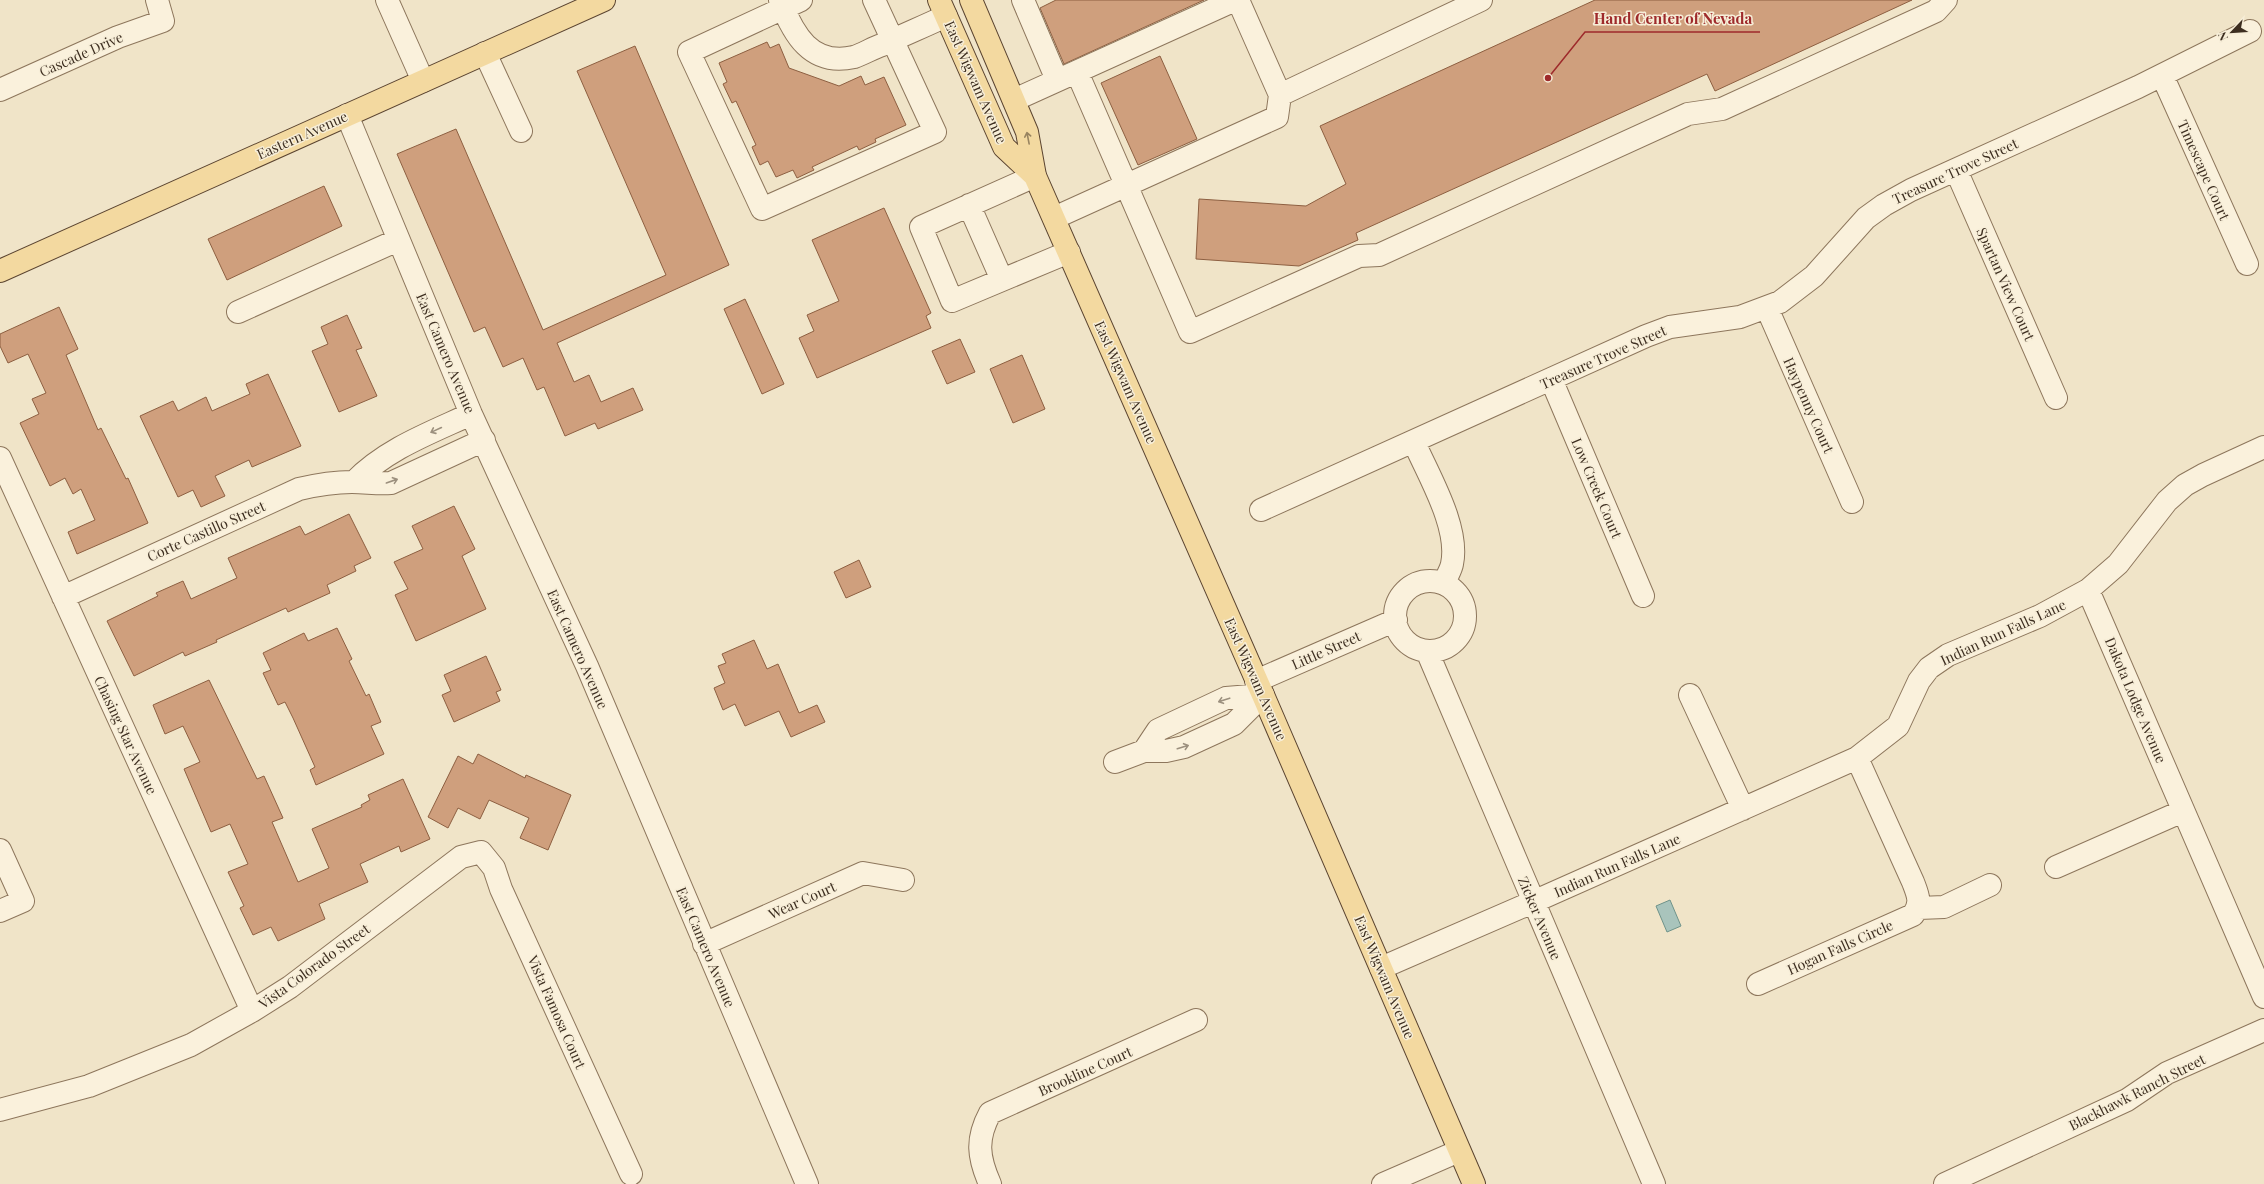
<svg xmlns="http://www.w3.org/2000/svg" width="2264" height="1184" font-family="'Playfair Display',serif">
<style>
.water{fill:#a9c4bc;stroke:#6f938a}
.building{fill:#cf9f7d;stroke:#8d5f41}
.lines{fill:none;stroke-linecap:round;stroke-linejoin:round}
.minor-casing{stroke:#8d765c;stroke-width:24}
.major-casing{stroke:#5b4430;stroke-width:24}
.minor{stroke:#faf1dc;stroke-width:22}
.major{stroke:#f3d9a0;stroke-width:22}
.oneway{stroke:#988460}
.oneway2{stroke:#9c907e}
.labels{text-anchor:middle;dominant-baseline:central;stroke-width:3;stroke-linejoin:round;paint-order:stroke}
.street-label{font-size:14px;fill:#3d2e20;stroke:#f7eed8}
.leader{fill:none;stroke:#9e2a2b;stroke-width:1.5}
.callout-dot{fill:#9e2a2b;stroke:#f7eed8;stroke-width:1.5}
.callout-label{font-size:15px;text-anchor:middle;font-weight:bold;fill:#9e2a2b;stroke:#f7eed8;stroke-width:3;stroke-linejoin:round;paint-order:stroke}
</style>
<rect width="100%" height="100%" fill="#f0e4c8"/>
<!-- water -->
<path class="water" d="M1670,900L1681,926L1667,932L1656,906Z"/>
<!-- building -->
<path class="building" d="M1056,0H1204L1064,64L1040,8Z
M1595,0H1912L1715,91L1707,74L1356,233L1358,240L1299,266L1196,259L1199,199L1306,206L1346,184L1320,126Z
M767,42L770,48L779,44L789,68L839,86L861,76L865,85L884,77L906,125L875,139L876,142L859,150L857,146L812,167L814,170L797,178L793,170L776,177L768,161L760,165L752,147L756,145L736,101L732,103L723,84L727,82L719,63Z
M635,46L729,265L557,343L574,382L589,375L601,402L633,388L643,410L598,429L595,423L565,436L544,387L537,390L523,358L503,367L485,327L474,332L397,154L456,129L543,330L666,275L577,71Z
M1160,56L1197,139L1138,165L1101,83Z
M324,186L342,226L227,280L208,239Z
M884,208L931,313L926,316L931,328L817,378L799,338L814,331L807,315L839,301L812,240Z
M745,299L784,384L762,394L724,309Z
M59,307L78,349L66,355L98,430L101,428L126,479L128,478L148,523L77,554L68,532L95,520L81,489L73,494L65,478L50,486L20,423L39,414L32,399L46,393L28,354L8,363L0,346V334Z
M347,315L362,348L356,350L377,396L339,412L312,351L328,344L321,327Z
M960,339L975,372L947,384L932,351Z
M1022,355L1045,409L1013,423L990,369Z
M268,374L301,446L252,467L249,460L215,476L225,496L201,507L193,490L178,497L140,416L173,401L178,411L206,397L212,411L250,394L246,384Z
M454,506L475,549L462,556L486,609L416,641L395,595L408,589L394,562L423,549L412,526Z
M349,514L371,558L354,566L356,571L327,585L330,593L288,612L286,608L216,640L217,642L185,656L183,652L134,676L107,621L158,596L156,593L183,581L191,599L237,578L228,558L300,526L305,535Z
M859,560L871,587L846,598L834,572Z
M337,628L352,659L349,661L366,696L369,694L381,722L371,726L384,754L316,785L310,770L315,767L293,718L285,702L278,705L263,673L271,670L263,653L304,633L308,641Z
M754,640L767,669L778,664L799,713L817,705L825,722L791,737L779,711L745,726L735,704L723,710L714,688L725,683L718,666L726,663L722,654Z
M486,656L501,690L496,692L500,701L454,722L442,695L451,691L444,675Z
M209,680L257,779L264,776L283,818L272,822L298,882L329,868L312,829L362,807L361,805L370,800L368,795L403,779L430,839L401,852L399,846L360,864L368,882L319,904L325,919L278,941L271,927L253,935L240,908L244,906L228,872L248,864L230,824L211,832L184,769L200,762L183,726L165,734L153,705Z
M478,754L525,778L526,775L571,795L548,850L520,838L529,818L489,800L480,819L458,808L448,828L428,817L458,756L473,764Z"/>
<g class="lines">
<defs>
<path id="minor" d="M387,0L423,81
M780,0C793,34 811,67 854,57C863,54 873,48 882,45C903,35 925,26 946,16
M801,0L689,52L762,209L935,132L874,0
M1023,0L1057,80
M1238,0L1280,95
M485,53L521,131
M1077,72L1190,332L1359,256L1379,255L1688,114L1722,109L1936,11L1946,0
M2162,75L2247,264
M0,90L118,37L163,21L157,0
M1014,100L1235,0
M347,115L471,414L587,666L807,1184
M1956,170L2056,398
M1035,176L921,227L952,301L1069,252
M969,205L1002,280
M1054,218L1277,117L1280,95L1481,0
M1767,308L1852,502
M238,312L398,240
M1551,379L1643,596
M1414,442C1428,475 1460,527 1452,564C1451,570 1446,577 1444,584
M0,458L252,1011
M354,482C386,449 430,433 471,414
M1261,510L1646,336L1670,327L1740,317L1780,302L1814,276L1866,218L1884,205L1911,190L2138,87L2250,31
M1395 616a35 35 0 1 1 70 0a35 35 0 1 1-70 0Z
M2088,590L2264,997
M63,597L299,489C316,485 334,482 352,482C366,482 377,484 391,483L484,440
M1427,651L1654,1184
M1256,681L1396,620
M1690,695L1743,809
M1144,751L1158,730L1226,698L1263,695
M1115,762L1144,751H1166L1184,747L1234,724L1263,695
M0,850L23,901L0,911
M2056,867L2183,811
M1919,908L1944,907L1990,885
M704,944L863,873L903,880
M1381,968L1533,902L1857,758L1898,726L1919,681L1929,668L1948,655L2040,616L2088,590L2118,564L2167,501L2185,485L2203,475L2264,447
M1758,984L1913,915C1922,903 1918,895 1913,882L1857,758
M0,1110L89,1086L191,1045L252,1011L290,987L461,857L481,852L494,868L501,889L631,1174
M990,1184C978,1157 976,1139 990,1113L1196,1020
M1383,1184L1459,1151
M1945,1184L2127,1100L2167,1073L2264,1030"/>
<path id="major" d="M939,0L1004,147L1035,176
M971,0L1027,132L1035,176L1263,695L1474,1184
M0,271L604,0"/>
</defs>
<!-- minor casing -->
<use href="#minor" class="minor-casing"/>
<!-- major casing -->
<use href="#major" class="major-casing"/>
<!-- minor -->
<use href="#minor" class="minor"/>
<!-- major -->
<use href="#major" class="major"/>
</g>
<!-- one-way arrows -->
<defs><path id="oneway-shaft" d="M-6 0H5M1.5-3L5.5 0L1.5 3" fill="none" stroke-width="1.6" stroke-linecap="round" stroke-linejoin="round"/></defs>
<use class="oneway" href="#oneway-shaft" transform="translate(1028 138) rotate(-101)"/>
<g class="oneway2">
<use href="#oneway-shaft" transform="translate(436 430) rotate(155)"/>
<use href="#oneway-shaft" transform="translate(392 481) rotate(-19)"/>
<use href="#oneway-shaft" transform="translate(1224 700) rotate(162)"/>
<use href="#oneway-shaft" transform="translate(1183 747) rotate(-17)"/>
</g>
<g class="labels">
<!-- street labels -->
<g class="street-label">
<text transform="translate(81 54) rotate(-24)">Cascade Drive</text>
<text transform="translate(976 82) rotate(66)">East Wigwam Avenue</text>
<text transform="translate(302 135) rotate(-24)">Eastern Avenue</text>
<text transform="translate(2204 170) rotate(66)">Timescape Court</text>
<text transform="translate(1955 171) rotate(-25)">Treasure Trove Street</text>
<text transform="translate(2006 284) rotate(66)">Spartan View Court</text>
<text transform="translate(446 353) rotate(67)">East Camero Avenue</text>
<text transform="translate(1603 357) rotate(-24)">Treasure Trove Street</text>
<text transform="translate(1126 382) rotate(66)">East Wigwam Avenue</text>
<text transform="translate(1809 405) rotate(66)">Haypenny Court</text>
<text transform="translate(1597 488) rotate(67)">Low Creek Court</text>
<text transform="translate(206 531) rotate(-24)">Corte Castillo Street</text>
<text transform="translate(2003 632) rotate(-25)">Indian Run Falls Lane</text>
<text transform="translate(578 649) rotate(66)">East Camero Avenue</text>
<text transform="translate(1326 650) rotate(-24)">Little Street</text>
<text transform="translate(1256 679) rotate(66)">East Wigwam Avenue</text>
<text transform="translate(2136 700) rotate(67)">Dakota Lodge Avenue</text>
<text transform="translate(126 735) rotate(65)">Chasing Star Avenue</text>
<text transform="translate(1617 865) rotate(-24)">Indian Run Falls Lane</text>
<text transform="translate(802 900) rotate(-24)">Wear Court</text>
<text transform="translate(1540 918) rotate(67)">Zicker Avenue</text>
<text transform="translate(706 947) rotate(67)">East Camero Avenue</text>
<text transform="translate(1840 947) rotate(-24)">Hogan Falls Circle</text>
<text transform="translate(314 966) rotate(-36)">Vista Colorado Street</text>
<text transform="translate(1385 977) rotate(67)">East Wigwam Avenue</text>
<text transform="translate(557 1012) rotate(66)">Vista Famosa Court</text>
<text transform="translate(1085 1071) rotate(-24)">Brookline Court</text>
<text transform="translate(2137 1092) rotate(-27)">Blackhawk Ranch Street</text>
</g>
</g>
<!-- callouts -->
<path class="leader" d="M1548 78L1585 32H1760"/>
<circle class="callout-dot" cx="1548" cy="78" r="4"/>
<g class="callout-label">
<text x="1673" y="24">Hand Center of Nevada</text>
</g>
<!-- north arrow -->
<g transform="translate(2232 32) rotate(245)" stroke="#f7eed8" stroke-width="3" paint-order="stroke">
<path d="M0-3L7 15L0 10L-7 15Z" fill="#3d2e20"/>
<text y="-6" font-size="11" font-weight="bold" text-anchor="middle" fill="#3d2e20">N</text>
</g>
</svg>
